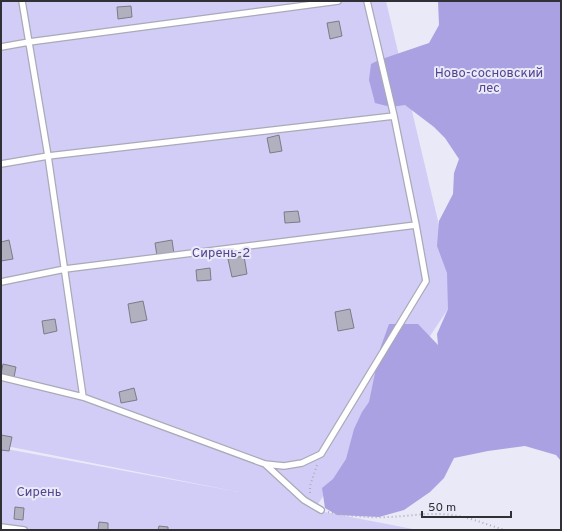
<svg xmlns="http://www.w3.org/2000/svg" width="562" height="531" font-family="Overpass,sans-serif">
<style>
.green{fill:#d1cdf6}
.forest{fill:#a9a1e1}
.building{fill:#b1b0be;stroke:#7c7b88}
.lines{fill:none;stroke-linecap:round;stroke-linejoin:round}
.lane-casing{stroke:#aaa9b7;stroke-width:8}
.path{stroke:#aeadb9;stroke-width:2;stroke-dasharray:1 3;stroke-linecap:butt}
.lane{stroke:#fff;stroke-width:5.5}
.labels{text-anchor:middle;dominant-baseline:central;stroke-width:4;stroke-linejoin:round;paint-order:stroke}
.park-label{font-size:13px;fill:#544591;stroke:#eae9f8}
</style>
<rect width="100%" height="100%" fill="#eae9f8"/>
<!-- green -->
<path class="green" d="M1,1H386L456,297L314,510L418,530H1V448L239,492L1,445Z"/>
<!-- forest -->
<path class="forest" d="M438,1H561V461L556,455L525,446L488,451L454,458L444,478L430,492L404,510L379,517L337,515L325,508L322,488L333,479L346,459L354,429L362,412L369,402L380,349L389,324H418L438,345L437,334L448,309L447,273L437,246L439,221L453,194L454,173L459,159L445,138L434,127L405,105L391,107L375,103L369,80L371,64L379,60L429,43L439,25Z"/>
<!-- building -->
<path class="building" d="M131,6L132,17L118,19L117,7Z
M339,21L342,36L330,39L327,23Z
M279,135L282,151L270,153L267,138Z
M298,211L300,222L285,223L284,212Z
M9,240L13,259L1,261V242Z
M172,240L174,254L157,256L155,243Z
M244,256L247,274L232,277L228,259Z
M210,268L211,280L197,281L196,270Z
M143,301L147,320L131,323L128,304Z
M350,309L354,328L338,331L335,312Z
M55,319L57,331L44,334L42,321Z
M3,364L16,367L14,377L1,374Z
M134,388L137,400L121,403L119,392Z
M1,435L12,437L9,451L1,450Z
M15,507L24,508L23,520L14,519Z
M99,522L108,523V530H98Z
M159,526L168,527V530H158Z"/>
<g class="lines">
<defs>
<path id="lane" d="M22,1L48,156L83,397L265,464L304,500L321,510
M367,1L394,116
M1,47L29,42L338,1
M1,164L48,156L394,116L416,225L426,281L321,454L302,463L284,466L265,464
M1,282L65,269L416,225
M1,377L83,397
M1,527L24,530"/>
</defs>
<!-- lane casing -->
<use href="#lane" class="lane-casing"/>
<!-- path -->
<path class="path" d="M310,493V486L317,465
M328,512C348,516 369,518 390,517C410,516 431,512 452,515C470,517 487,525 505,530"/>
<!-- lane -->
<use href="#lane" class="lane"/>
</g>
<g class="labels">
<!-- park labels -->
<g class="park-label">
<text x="489" y="74">Ново-сосновский<tspan x="489" dy="15">лес</tspan></text>
<text x="221" y="254">Сирень-2</text>
<text x="39" y="493">Сирень</text>
</g>
</g>
<!-- border -->
<rect width="562" height="531" fill="none" stroke="#313036" stroke-width="4"/>
<!-- scale -->
<path d="M422 511v6h89v-6" fill="none" stroke="#313036" stroke-width="2"/>
<text x="428" y="511" font-size="12" fill="#313036" stroke="#eae9f8" stroke-width="3" paint-order="stroke">50 m</text>
</svg>
